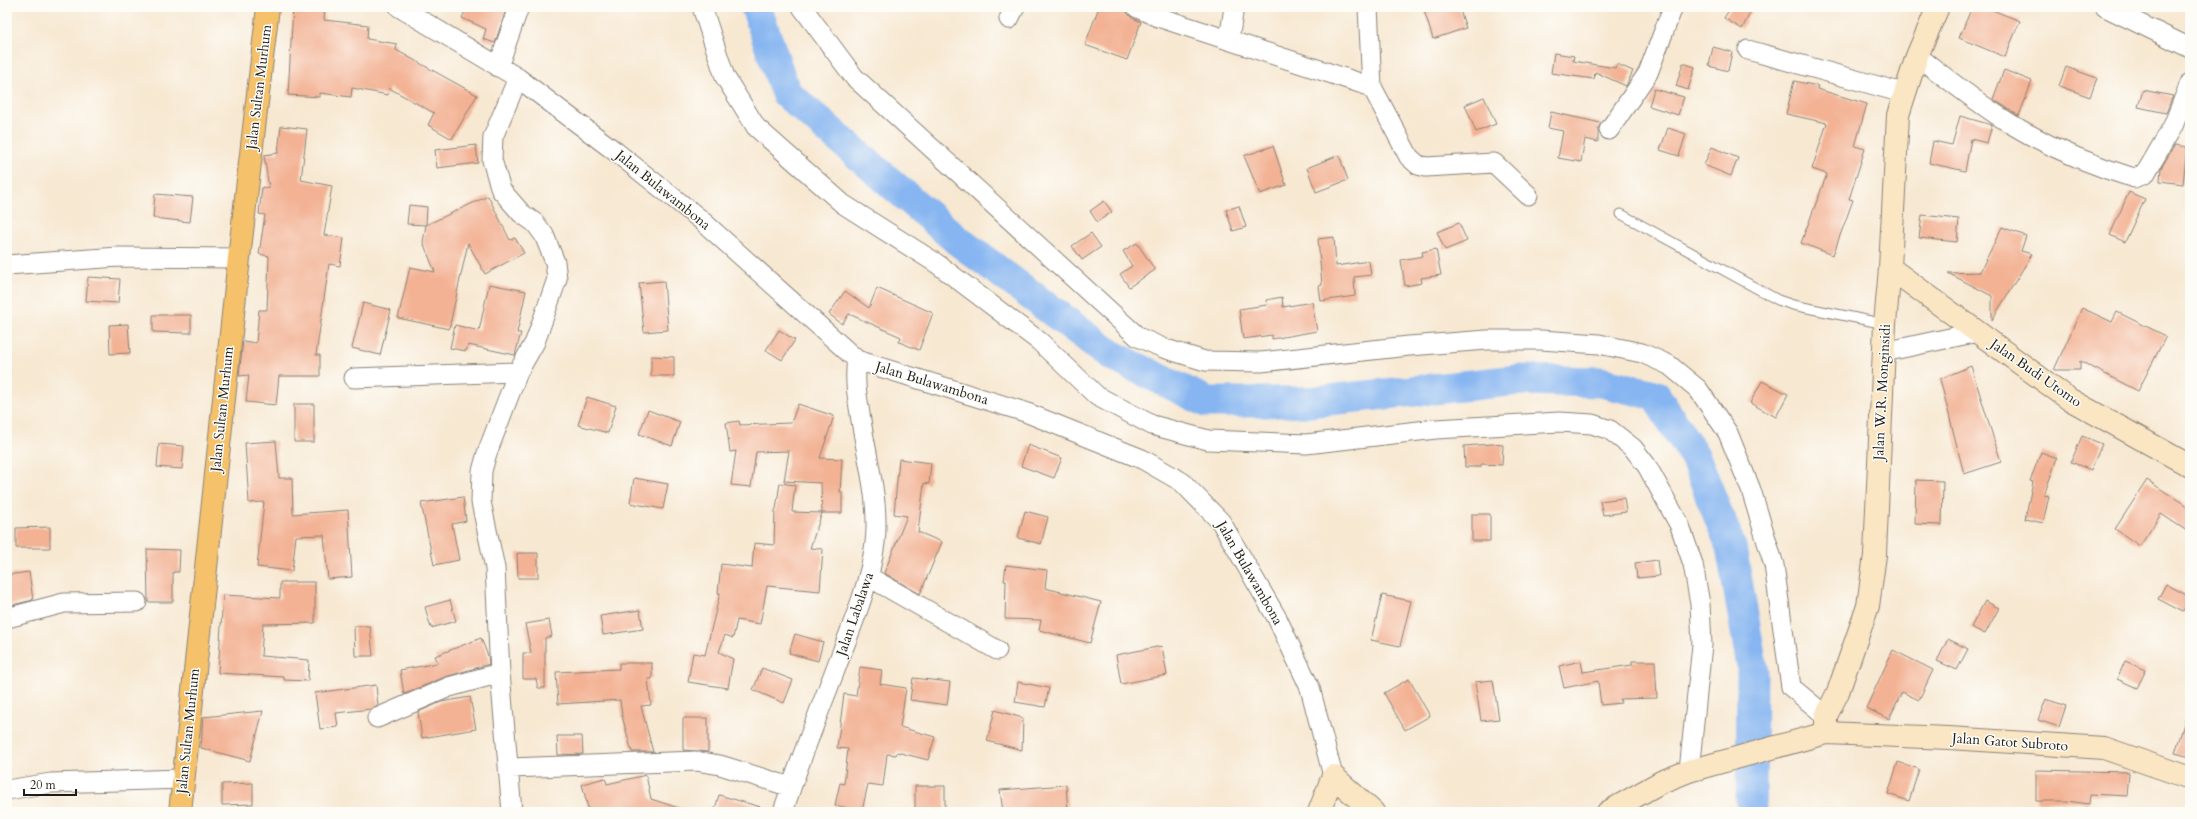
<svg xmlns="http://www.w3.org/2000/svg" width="2197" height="819" font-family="Cardo,serif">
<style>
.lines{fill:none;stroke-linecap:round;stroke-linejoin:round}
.river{stroke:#86b5f1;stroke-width:31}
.building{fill:#f3b294}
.service-casing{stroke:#8a8277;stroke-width:11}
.minor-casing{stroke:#8a8277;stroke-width:21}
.secondary-casing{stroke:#8a8277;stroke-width:24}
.trunk-casing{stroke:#8a8277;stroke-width:24}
.service{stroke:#fff;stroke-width:9}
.minor{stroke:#fff;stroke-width:19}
.secondary{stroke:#fbe6c4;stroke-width:22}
.trunk{stroke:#f5c16b;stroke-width:22}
.labels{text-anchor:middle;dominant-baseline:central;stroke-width:3;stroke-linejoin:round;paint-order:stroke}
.street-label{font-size:14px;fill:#1c1c1c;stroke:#fdfcf7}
</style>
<rect width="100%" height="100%" fill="#fdfcf7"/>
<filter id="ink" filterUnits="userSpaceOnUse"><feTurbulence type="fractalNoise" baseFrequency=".025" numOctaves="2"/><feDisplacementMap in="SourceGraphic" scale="8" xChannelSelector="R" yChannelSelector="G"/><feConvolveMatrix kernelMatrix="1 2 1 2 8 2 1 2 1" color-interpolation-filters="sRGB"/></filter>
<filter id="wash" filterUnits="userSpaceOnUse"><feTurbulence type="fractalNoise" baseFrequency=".012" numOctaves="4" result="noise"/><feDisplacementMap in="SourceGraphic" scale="16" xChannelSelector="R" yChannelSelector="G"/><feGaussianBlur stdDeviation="0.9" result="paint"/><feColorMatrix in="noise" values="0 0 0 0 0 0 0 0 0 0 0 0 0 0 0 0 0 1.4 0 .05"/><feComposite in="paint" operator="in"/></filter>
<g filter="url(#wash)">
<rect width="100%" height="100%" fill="#f7e8d2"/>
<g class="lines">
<!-- river -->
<path class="river" d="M756,7L786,93L957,240L1111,355L1207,402H1309L1519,380L1601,382L1655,395L1695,457L1731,547L1752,666L1751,812"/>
</g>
<g id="blocks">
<!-- building -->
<path class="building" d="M293,7L325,8L324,20L368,25L367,39L397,44L396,50L477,95L452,139L428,125L434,113L389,88L388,95L352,88L351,97L320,93V97L288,95Z
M467,7H507L495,43L483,39L486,29L462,18Z
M1099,7H1117L1126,10L1131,17L1141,22L1127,60L1085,45Z
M1423,7H1459L1466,28L1433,39Z
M1731,7H1753L1742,29L1724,18Z
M1972,7H1985L2020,21L2005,57L1959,38Z
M1713,47L1732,52L1728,71L1709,66Z
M1554,53L1574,56L1573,61L1615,68L1617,64L1633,71L1626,86L1595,72L1594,79L1551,73Z
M1683,63L1695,67L1688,90L1676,86Z
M2066,67L2097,78L2090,97L2059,86Z
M2004,70L2032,81L2019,116L1993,99Z
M1794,81L1818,86L1817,89L1867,104L1855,146L1865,149L1849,199L1853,200L1833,255L1801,243L1827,174L1812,169L1827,123L1786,114Z
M1654,89L1684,97L1678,115L1649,106Z
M2143,90L2173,96L2166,113L2138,107Z
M1484,97L1496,124L1476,132L1465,105Z
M1551,112L1601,123L1598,129V142L1585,139L1581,162L1558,158L1563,131L1548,128Z
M1960,116L1992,125L1987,143L1971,139L1965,171L1929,163L1933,141L1952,145Z
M281,126L307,129L301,180L332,186L324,235L344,238L340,266L329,264L316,355H320V376H279L276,405L246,402L249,375L239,376L243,341L256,343L259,310H267L269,256L259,254L265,215L259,214L262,187L269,188L264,155L278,153Z
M1668,128L1686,134L1679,156L1660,150Z
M476,145L478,163L437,168L435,150Z
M2175,145L2187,147L2183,184L2160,181L2161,168Z
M1273,146L1286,185L1260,194L1244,156Z
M1712,147L1738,158L1731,176L1704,165Z
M1339,155L1348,180L1316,192L1307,168Z
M2129,192L2145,199L2125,242L2110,235Z
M155,194L193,197L190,222L153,218Z
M488,196L510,240L515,238L524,253L485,274L468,243L449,329L398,318L410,267L435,272L423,242L426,225Z
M1104,201L1112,212L1097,222L1090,211Z
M409,205L427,207L426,225L407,224Z
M1239,206L1246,227L1233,231L1226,210Z
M1922,215L1959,219L1957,242L1919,238Z
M1459,223L1467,241L1445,250L1437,232Z
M2002,227L2026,236L2021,251L2032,254L1992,320V296L1948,273L1980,272Z
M1091,233L1101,247L1082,260L1072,246Z
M1334,237L1336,266L1369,261L1371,275L1354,277L1355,296L1321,301L1319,286L1322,285L1318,239Z
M1137,243L1155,270L1129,287L1120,274L1132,266L1123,251Z
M1436,249L1441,275L1421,278L1422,283L1405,286L1401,260L1423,256L1422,252Z
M88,277L120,279L118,303L86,301Z
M664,281L668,330L644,332L639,283Z
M489,284L526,291L517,333H521L515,355L468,345L466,351L450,348L455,325L479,331Z
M877,288L933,313L919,350L899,342L901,337L849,314L842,324L829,314L845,291L869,308Z
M1282,297L1283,307L1312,302L1317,331L1272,339V335L1243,339L1239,309L1267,305L1266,300Z
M363,303L391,310L380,355L352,348Z
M2082,308L2112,322L2117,312L2166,336L2138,391L2080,361V370H2054Z
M153,315H191V333L153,332Z
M128,324L130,353L110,354L109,325Z
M779,330L795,340L782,360L766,350Z
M651,356L674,357V376H651Z
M1971,366L2001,462L1964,474L1940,379Z
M1762,381L1788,394L1776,417L1750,403Z
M587,397L616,406L608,433L578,425Z
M294,404H314V442H294Z
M798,404L834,416L820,458L842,459L840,492H842V513H822L821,483L784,481L789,451L756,452L751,487L731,485L736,451L730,452L726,423L739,421L740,425L791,423Z
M648,410L680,422L672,446L639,434Z
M2082,436L2102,444L2091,470L2071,462Z
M276,441L279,478H292L293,514L348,510L352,577L328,579L324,535L296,536L292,571L257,567L264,502L249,503L245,443Z
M159,444L184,446L182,469L157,467Z
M1492,444L1503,445L1502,465L1481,464V467H1465L1464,446Z
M1028,445L1062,458L1054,478L1021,466Z
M2041,452L2057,458L2044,495L2049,496L2043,523L2025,519L2033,482L2030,481Z
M899,459L931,463L929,484L924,483L918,532L942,542L920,594L884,573L907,516L894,514Z
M634,478L668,484L663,509L630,503Z
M1916,480L1943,481L1942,525L1915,524Z
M2147,480L2190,508V533L2161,514L2140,546L2115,529Z
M780,483L795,485L792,512L822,513L810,548L823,549L820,591L767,586L760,624L737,620L733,638L725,635L719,652L733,659L728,688L688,682L693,653L705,655L720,593H718L721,564L752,568L754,543L774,545L775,510L776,509Z
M463,497L466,521L452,524L459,560L434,565L421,503Z
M1624,498L1626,512L1603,515L1600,501Z
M1025,511L1048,517L1041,544L1018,538Z
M1472,514H1490V541H1472Z
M50,527V548H16V528Z
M147,549L180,550L179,572H173V602H148Z
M517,553H538V578H518Z
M1657,560L1659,576L1637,578L1635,563Z
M1006,565L1047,570L1045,588L1101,602L1090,643L1039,630L1041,620L1005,619L1006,581H1004Z
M29,572L33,600L8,606L7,575Z
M280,582H315V623L263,624L261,656L309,660L308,681L284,680V677L218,673L223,595L280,598Z
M2166,584L2190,597L2183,612L2158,599Z
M1382,595L1411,601L1400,646L1371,640Z
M450,600L456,621L431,628L425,607Z
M1985,601L1999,608L1985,634L1971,627Z
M640,610L643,629L603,635L600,616Z
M549,620L552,636L545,638V688H538L536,679H523V653H531L525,624Z
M354,626H370L373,656H355Z
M795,634L823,642L818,661L789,653Z
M481,638L488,656L489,664L445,677L404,694L400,670L438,663L435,656Z
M1948,639L1968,649L1957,670L1937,661Z
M1162,646L1167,675L1121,684L1116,655Z
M1893,650L1933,670L1919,700L1902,692L1889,719L1866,708Z
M1581,661L1583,672L1632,665V661H1655L1657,698L1620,699L1621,703L1601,705L1598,681L1564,688L1559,666Z
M2125,661L2146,670L2137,688L2117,679Z
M619,663H652V679H648L651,705L641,706L653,752H632L622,716L620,700L558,704L556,672L619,669Z
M860,667L882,670L880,684L906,688L900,727L935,737L928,760L897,752L896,755L887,754L883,786L868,784L862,811L835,805L840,783L844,784L848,749L837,748L844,694L856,696Z
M762,668L793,680L784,703L753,690Z
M913,678L950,682L947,705L910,700Z
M1409,679L1430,716L1405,730L1384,693Z
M1493,680L1499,719L1481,721L1475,682Z
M1018,682L1049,688L1045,707L1015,702Z
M376,685L378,706L371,709L336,713L338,727L320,729L315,693Z
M470,697L476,729L422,738L418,712L441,702Z
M2046,699L2066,706L2059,727L2038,720Z
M995,710L1023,718L1022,750L987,741Z
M263,711L250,761L201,748L203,717Z
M2187,714L2190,715V757L2175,753Z
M683,718H708V752L683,750Z
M557,736H582L583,754L558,755Z
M1898,762L1919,769L1909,801L1888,794Z
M2036,770L2129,772L2127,796L2090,794L2089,804L2067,801H2036Z
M646,775L651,799L682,809V812H589L582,784L605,778L607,784Z
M253,783V804L222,805V784Z
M1066,785L1068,812H1003L1000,790Z
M915,786H945V812H915Z
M719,795L764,808L763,812H714Z"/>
</g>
</g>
<g filter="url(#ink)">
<use href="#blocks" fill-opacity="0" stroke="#8a8277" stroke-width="1"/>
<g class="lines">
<defs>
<path id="service" d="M1621,214L1778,300L1793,305L1885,324"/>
<path id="minor" d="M399,7L518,78L616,152L700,219L857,360L1025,412L1142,459L1182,482L1221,522L1277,618L1310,688L1333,776
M702,7L725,77L756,127L843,204L936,263L1039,341L1097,396L1152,425L1208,440L1306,444L1436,429L1560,422L1592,424L1610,430L1633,448L1647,466L1680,526L1693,564L1700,604L1702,645L1689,771
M802,7L854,77L1138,337L1163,348L1205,361L1261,362L1409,346L1487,340H1541L1599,344L1642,353L1669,365L1698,389L1728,433L1751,490L1774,565L1791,687L1826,716
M1136,7L1158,17L1372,87
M1368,7L1372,87L1409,157L1418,165L1426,167L1494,163L1528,195
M2105,7L2190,48
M1009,19L1015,7
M1229,40L1234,7
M1748,50L1903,93
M1917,56C1948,79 1978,104 2011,124C2049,147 2091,165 2134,178L2145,174L2173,126L2190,83
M498,67L519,7
M1609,130L1648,73L1673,7
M7,265L118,257L239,258
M1884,352L1978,332
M354,378L518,372
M869,577L997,650
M7,618L64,603L137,602
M377,718L449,687L500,673
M510,768L696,761L720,765L791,787
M7,790L51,783L183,779
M512,812L500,673L495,568L481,502L482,471L487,453L518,372L535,342L557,279L555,262L544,235L535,223L521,213L501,190L492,160L493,137L518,78
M783,812C798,765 816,719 834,673C850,630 869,588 875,543C880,500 866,456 860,414C857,396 854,378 857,360"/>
<path id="secondary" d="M1890,268L2069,399L2190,466
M1826,733V716L1838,692L1868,606L1875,555L1885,324L1890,268L1898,115L1917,56L1938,7
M1319,812L1333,776L1373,812
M1608,812L1661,782L1689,771L1826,733L1949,738L2104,748L2190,778"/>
<path id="trunk" d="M180,812L239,258L268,7"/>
</defs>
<!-- service casing -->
<use href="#service" class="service-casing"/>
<!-- minor casing -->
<use href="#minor" class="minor-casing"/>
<!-- secondary casing -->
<use href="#secondary" class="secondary-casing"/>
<!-- trunk casing -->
<use href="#trunk" class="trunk-casing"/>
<!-- service -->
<use href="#service" class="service"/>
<!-- minor -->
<use href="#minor" class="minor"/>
<!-- secondary -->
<use href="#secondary" class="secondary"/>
<!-- trunk -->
<use href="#trunk" class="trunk"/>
</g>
</g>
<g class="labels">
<!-- street labels -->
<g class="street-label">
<text transform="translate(259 87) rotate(-83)">Jalan Sultan Murhum</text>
<text transform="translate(663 190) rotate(39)">Jalan Bulawambona</text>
<text transform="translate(2036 373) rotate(35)">Jalan Budi Utomo</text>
<text transform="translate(932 383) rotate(17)">Jalan Bulawambona</text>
<text transform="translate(1882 392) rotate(-87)">Jalan W.R. Monginsidi</text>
<text transform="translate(222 409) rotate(-84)">Jalan Sultan Murhum</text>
<text transform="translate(1250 573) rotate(60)">Jalan Bulawambona</text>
<text transform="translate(855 614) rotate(-71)">Jalan Labalawa</text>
<text transform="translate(188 731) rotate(-84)">Jalan Sultan Murhum</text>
<text transform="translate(2010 742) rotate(4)">Jalan Gatot Subroto</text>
</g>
</g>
<!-- margin -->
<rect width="2197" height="819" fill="none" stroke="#fdfcf7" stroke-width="24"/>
<!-- scale -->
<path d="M24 789v6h52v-6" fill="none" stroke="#1c1c1c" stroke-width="2"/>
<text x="30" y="789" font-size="12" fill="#1c1c1c" stroke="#fdfcf7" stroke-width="3" paint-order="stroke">20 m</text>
</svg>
